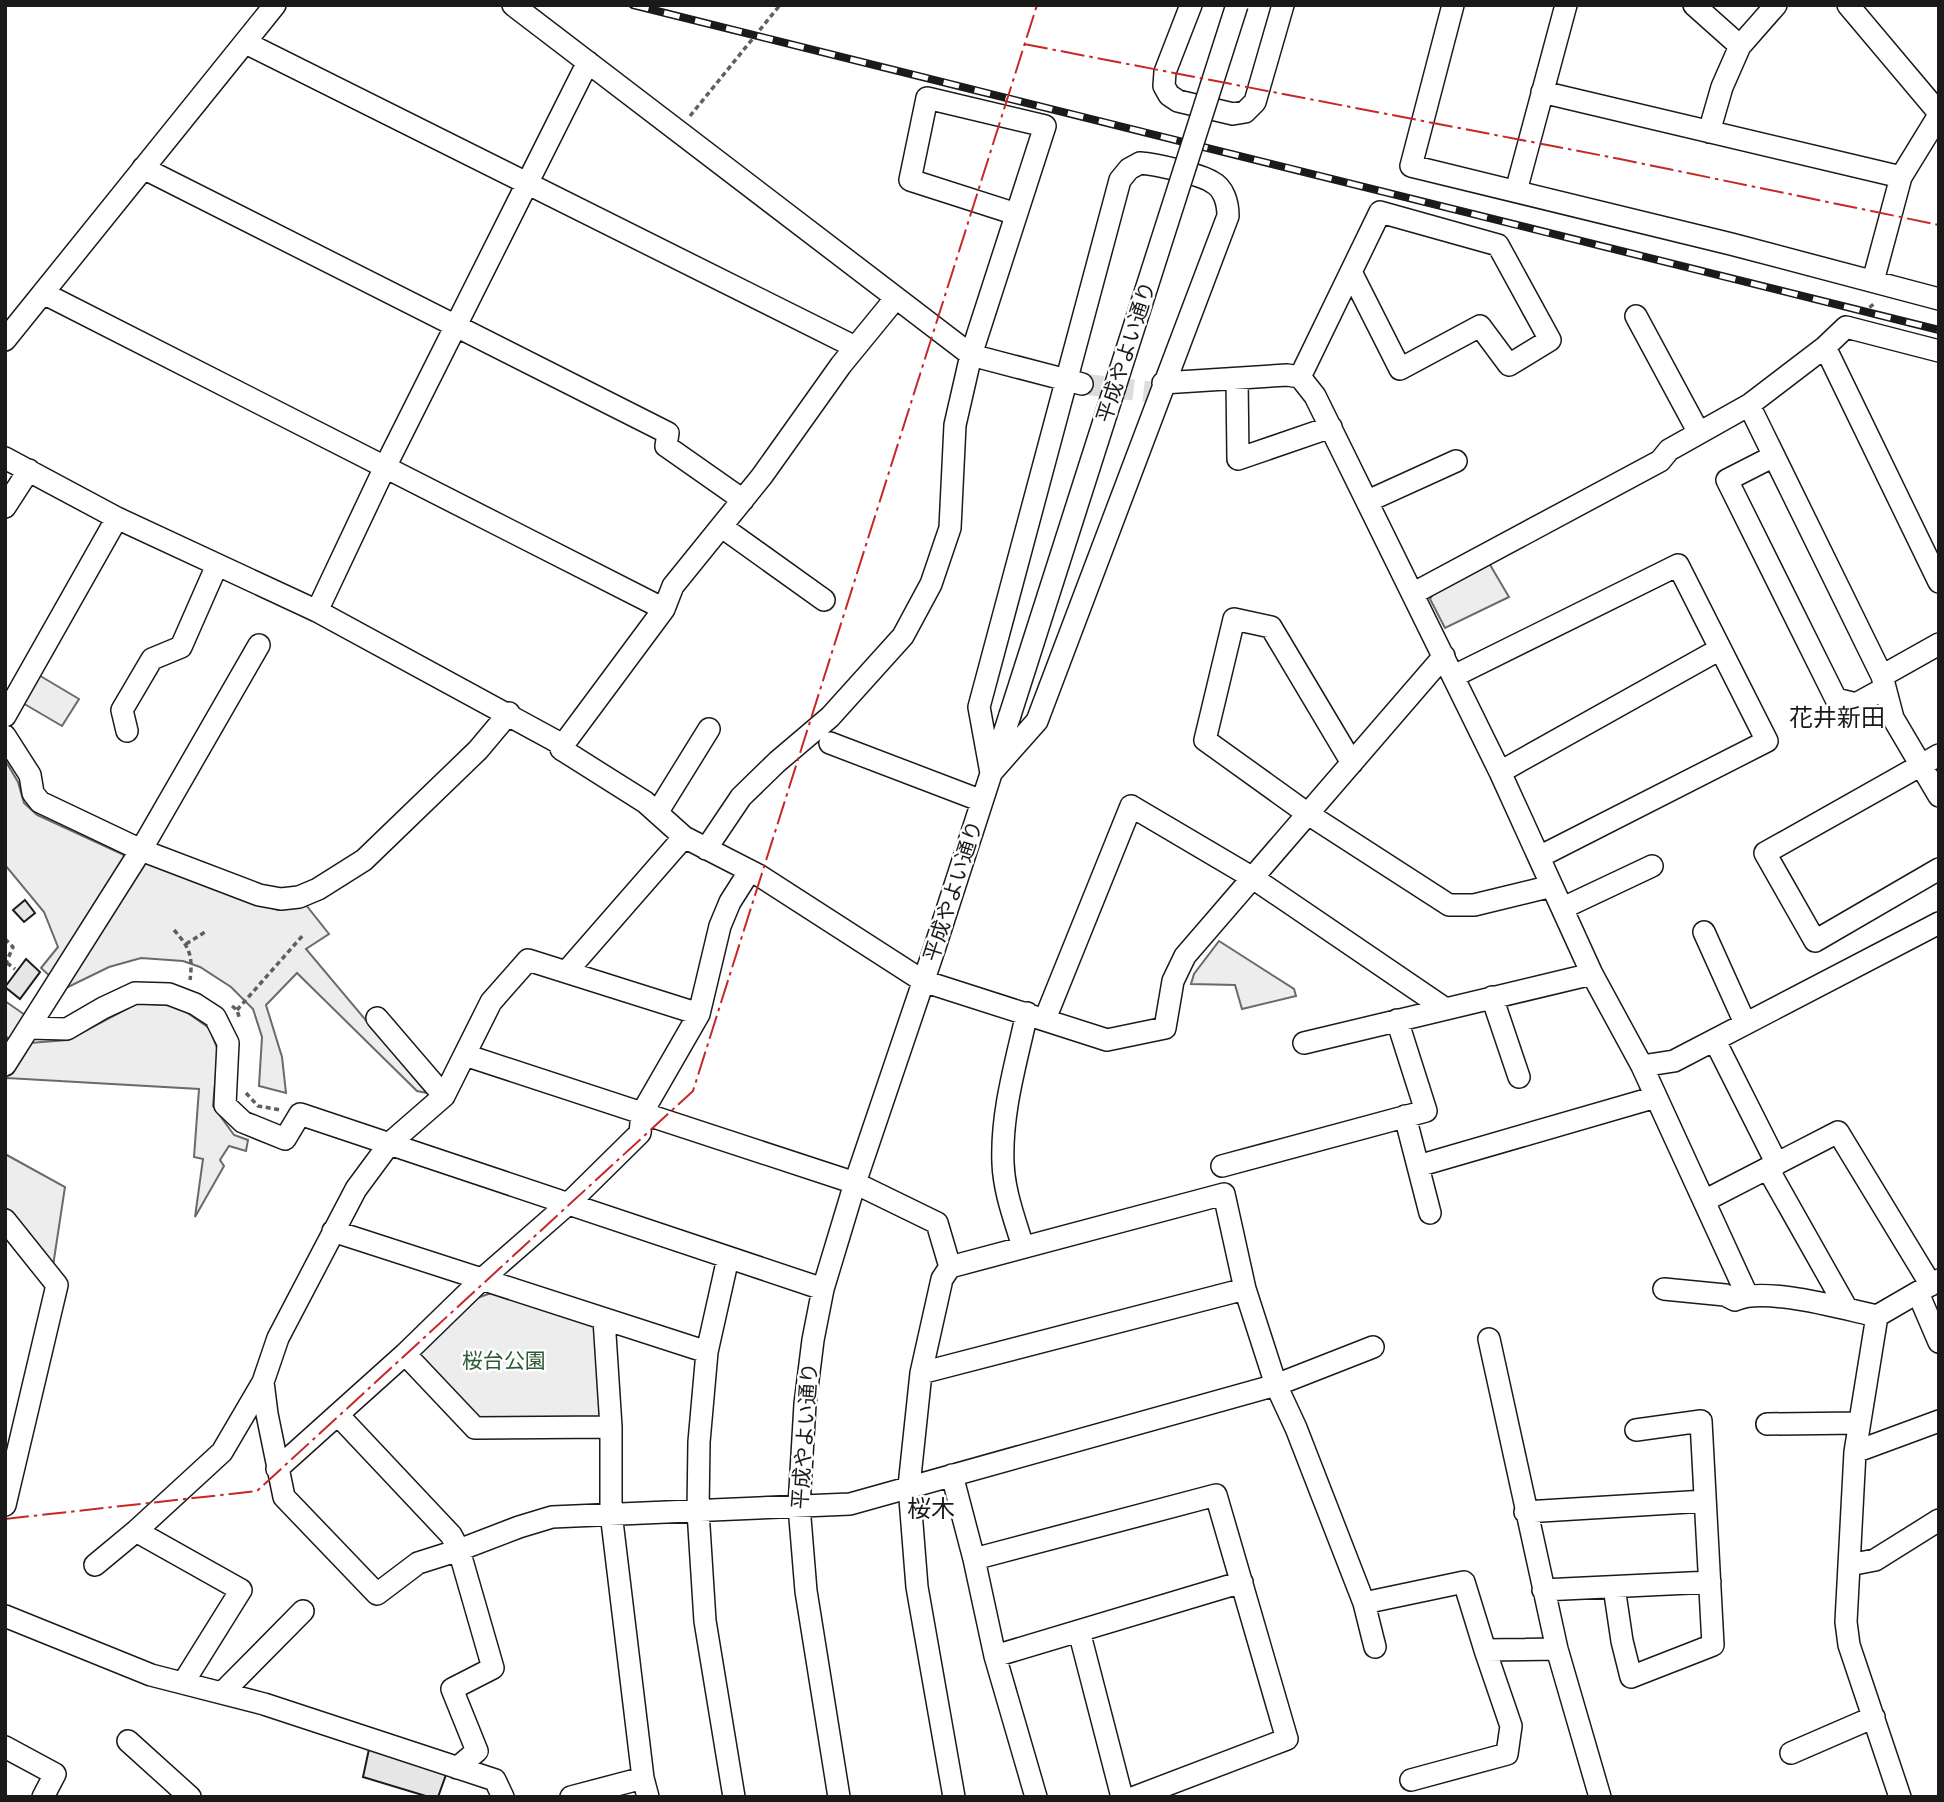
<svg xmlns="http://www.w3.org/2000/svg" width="1944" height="1802" font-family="'Roboto Condensed','Noto Sans JP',sans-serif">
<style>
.built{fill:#ededed;stroke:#6a6a6a;stroke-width:2}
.building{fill:#e6e6e6;stroke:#1a1a1a;stroke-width:2}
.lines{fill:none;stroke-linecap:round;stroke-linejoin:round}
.minor-tunnel{stroke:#ddd;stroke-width:21;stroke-dasharray:21 10;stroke-linecap:butt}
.minor-casing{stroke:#1a1a1a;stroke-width:24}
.path{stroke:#5f5f5f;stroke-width:3.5;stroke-dasharray:5 3.5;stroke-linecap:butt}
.minor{stroke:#fff;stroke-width:21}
.rail-casing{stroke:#1a1a1a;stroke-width:8}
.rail{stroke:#fff;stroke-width:5;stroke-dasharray:16;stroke-linecap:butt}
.minor-bridge-casing{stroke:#1a1a1a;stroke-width:24;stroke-linecap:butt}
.minor-bridge{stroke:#fff;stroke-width:21}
.power{stroke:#c62828;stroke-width:2;stroke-dasharray:24 5 3.5 5;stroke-linecap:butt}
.labels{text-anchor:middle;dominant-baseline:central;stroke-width:5;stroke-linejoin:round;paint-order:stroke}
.street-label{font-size:21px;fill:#1a1a1a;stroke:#fff}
.park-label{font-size:21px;fill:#2b5a34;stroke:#fff}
.quarter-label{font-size:24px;fill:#1a1a1a;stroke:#fff}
</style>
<rect width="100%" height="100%" fill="#fff"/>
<!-- built -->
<path class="built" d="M1489,563L1509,597L1445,628L1430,599L1433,594Z
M37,674L79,699L62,726L21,702Z
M5,760L18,782L24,803L37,815L124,855L153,861L230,895L278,910L306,905L329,934L306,949L427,1093L417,1091L297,973L266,1005L282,1057L286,1093L259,1086L262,1037L253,1009L231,987L200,967L183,961L141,958L109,967L64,989L41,968L58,947L44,912L5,865Z
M1219,941L1294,989L1296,996L1242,1009L1235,985L1191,984L1194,974Z
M5,1001L25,1015L30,1043L68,1040L138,1003L178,1006L209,1028L218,1050L213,1106L234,1135L248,1140L246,1151L229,1146L220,1160L224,1166L195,1217L203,1159L194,1157L199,1089L7,1078L5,1081V1050L11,1042L5,1035Z
M5,1154L65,1187L53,1266L5,1207Z
M494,1292L596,1324L602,1414L596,1420L479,1424L413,1353L474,1299Z"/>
<!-- building -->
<path class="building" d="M25,900L35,913L24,922L13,910Z
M26,959L40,972L20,999L5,987Z
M369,1749L447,1772L438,1797H429L363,1777Z"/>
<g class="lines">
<!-- minor-tunnel -->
<path class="minor-tunnel" d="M1082,384L1159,393"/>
<defs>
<path id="minor" d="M513,5L971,355L1082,384
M1191,5L1165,72L1164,86L1169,95L1178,101L1233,114L1245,112L1255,102L1283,5
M1453,5L1411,166L1731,244L1939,299
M1694,5L1740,46
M1848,5L1939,113
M246,43L855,347
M1542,92L1901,177
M1709,132L1722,87L1740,46L1776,5
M1140,163C1155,164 1200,174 1212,182C1224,188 1228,203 1228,216L1037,721L991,773L979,707L1120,180L1129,169Z
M143,168L668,433L666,446L743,500
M1516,191L1566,5
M1873,281L1901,177L1939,115
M43,293L664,609
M1636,316L1699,433
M5,340L275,5
M1825,347L1939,582
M1300,377L1380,212L1498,245L1550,340L1509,365L1480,326L1400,369L1351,272
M1237,379L1238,459L1331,427
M1163,383L1287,375L1300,377L1315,396L1500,772L1592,974L1642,1066L1747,1295
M1749,405L1882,676L1893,718L1939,796
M1774,456L1727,480L1836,699L1856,704L1885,688
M5,458L117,518L317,611L563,745L561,749L645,802L684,837L760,876L923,981L1107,1040L1165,1028L1173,981L1185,956L1444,656
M1368,501L1456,461
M5,507L29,470
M722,527L824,600
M1414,593L1660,461L1669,450L1749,405L1825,347L1846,327L1939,351
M317,611L385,467L588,62
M1454,676L1678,565L1767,741L1539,857
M1882,676L1939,644
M5,716L117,518
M127,731L122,710L152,659L181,647L217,565
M5,736L30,775L33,793L40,802L141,850L259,895L281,899L299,897L318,889L364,860L478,750L509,713
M830,743L982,801
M563,745L664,609L673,586L762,476L841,365L895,299
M1939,755L1765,853L1815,941L1939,869
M1352,763L1271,627L1234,619L1205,740L1308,814L1449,905H1474L1552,886
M1500,772L1720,649
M657,813L709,729
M706,849L741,797L777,762L830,717L903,636L931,584L950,528L955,425L971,355L1045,126L927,98L910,180L1016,214
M1563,908L1652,866
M1704,932L1745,1023
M567,971L684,837
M1492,997L1519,1077
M699,1014L528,960L491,1002L444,1096L390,1143L356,1189L278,1338L263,1382L267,1414L284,1497L377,1594L418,1563L459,1550L519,1527L552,1517L850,1504L1276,1385L1373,1347
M377,1018L444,1096
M1045,1019L1131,806L1253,878L1444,1008
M29,1028L67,1029L103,1008L135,993L169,994L195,1004L215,1017L228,1043L225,1105L243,1122L285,1139L300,1114L823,1289
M1715,1041L1777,1164
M1304,1043L1592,974
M465,1055L855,1183L937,1223L950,1267
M5,1065L141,850L259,645
M1642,1066L1674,1061L1939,923
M1405,1116L1430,1213
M1222,1166L1426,1111L1397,1020
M1418,1166L1656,1097
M1768,1169L1847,1309
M1704,1201L1838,1132L1931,1285
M5,1220L57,1285L5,1505
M333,1231L707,1352
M1023,1247C1015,1220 1004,1192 1003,1163C1001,1112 1016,1063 1027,1013
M728,1258L707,1352L699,1442L698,1511L705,1621L734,1797
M1664,1289L1725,1295L1735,1300C1765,1286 1844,1309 1877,1316L1855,1452L1846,1622L1849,1645L1900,1797
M1918,1293L1939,1342
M1877,1316L1939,1280
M604,1319L611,1427V1513L643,1778L648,1797
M1489,1339L1557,1649L1600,1797
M405,1354L475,1428L611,1427
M921,1373L1245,1289
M338,1415L451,1535L459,1550L493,1668L452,1689L477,1751L457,1768
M1767,1424L1859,1423
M1855,1452L1939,1421
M277,1469L405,1354L481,1280L568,1204L640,1133L642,1113L699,1014L720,926L730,902L749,872
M952,1475L974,1559L995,1656L1036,1797
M1525,1512L1705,1501
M136,1531L241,1590L183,1683
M974,1559L1216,1495L1287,1739L1135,1797
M95,1565L136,1531L222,1452L263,1382
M1849,1565L1875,1560L1939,1520
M1614,1587L1622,1641L1631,1677L1713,1645L1701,1421L1636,1430
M1543,1590L1710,1582
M1364,1603L1464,1582L1485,1650L1557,1649
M5,1616L151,1675L264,1704L495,1780L503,1797
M1079,1631L1122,1797
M995,1656L1242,1582
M222,1693L303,1611
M128,1741L190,1797
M5,1747L55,1774L43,1797
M1791,1753L1874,1717
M1411,1780L1507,1754L1511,1726L1485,1650
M571,1797L643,1778
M839,1797L806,1591L799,1506L805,1404L813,1340L823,1289L855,1183L935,947L1010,715
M954,1797L917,1587L909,1486L921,1373L942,1279L950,1267L1224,1194L1245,1289L1276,1385L1296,1428L1364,1603L1375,1647"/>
</defs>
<!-- minor casing -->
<use href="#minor" class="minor-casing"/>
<!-- path -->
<path class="path" d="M690,116L780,5
M1863,313L1876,302
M174,930C190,948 193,956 190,980
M5,939L13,947L5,965
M186,944L205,932
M7,963L15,969
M232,1006L237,1010L240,1020
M237,1010L304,934
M246,1093L258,1106L281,1110"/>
<!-- minor -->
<use href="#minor" class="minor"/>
<defs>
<path id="rail" d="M633,5L1939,330"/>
</defs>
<!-- rail casing -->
<use href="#rail" class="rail-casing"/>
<!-- rail -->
<use href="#rail" class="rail"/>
<defs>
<path id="minor-bridge" d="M1010,715L1237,5"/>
</defs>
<!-- minor-bridge casing -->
<use href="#minor-bridge" class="minor-bridge-casing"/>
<!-- minor-bridge -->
<use href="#minor-bridge" class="minor-bridge"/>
<!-- power -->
<path class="power" d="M1024,44L1620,159L1939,225
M5,1519L257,1491L693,1091L1037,5"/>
</g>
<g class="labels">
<!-- street labels -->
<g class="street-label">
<text transform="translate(1126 352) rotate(-72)">平成やよい通り</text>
<text transform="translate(953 891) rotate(-72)">平成やよい通り</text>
<text transform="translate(805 1436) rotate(-86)">平成やよい通り</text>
</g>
<!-- park labels -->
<g class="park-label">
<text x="504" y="1361">桜台公園</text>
</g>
<!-- quarter labels -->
<g class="quarter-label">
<text x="1837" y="718">花井新田</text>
<text x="931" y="1509">桜木</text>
</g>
</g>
<!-- border -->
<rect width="1944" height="1802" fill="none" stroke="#1a1a1a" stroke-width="14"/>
</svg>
